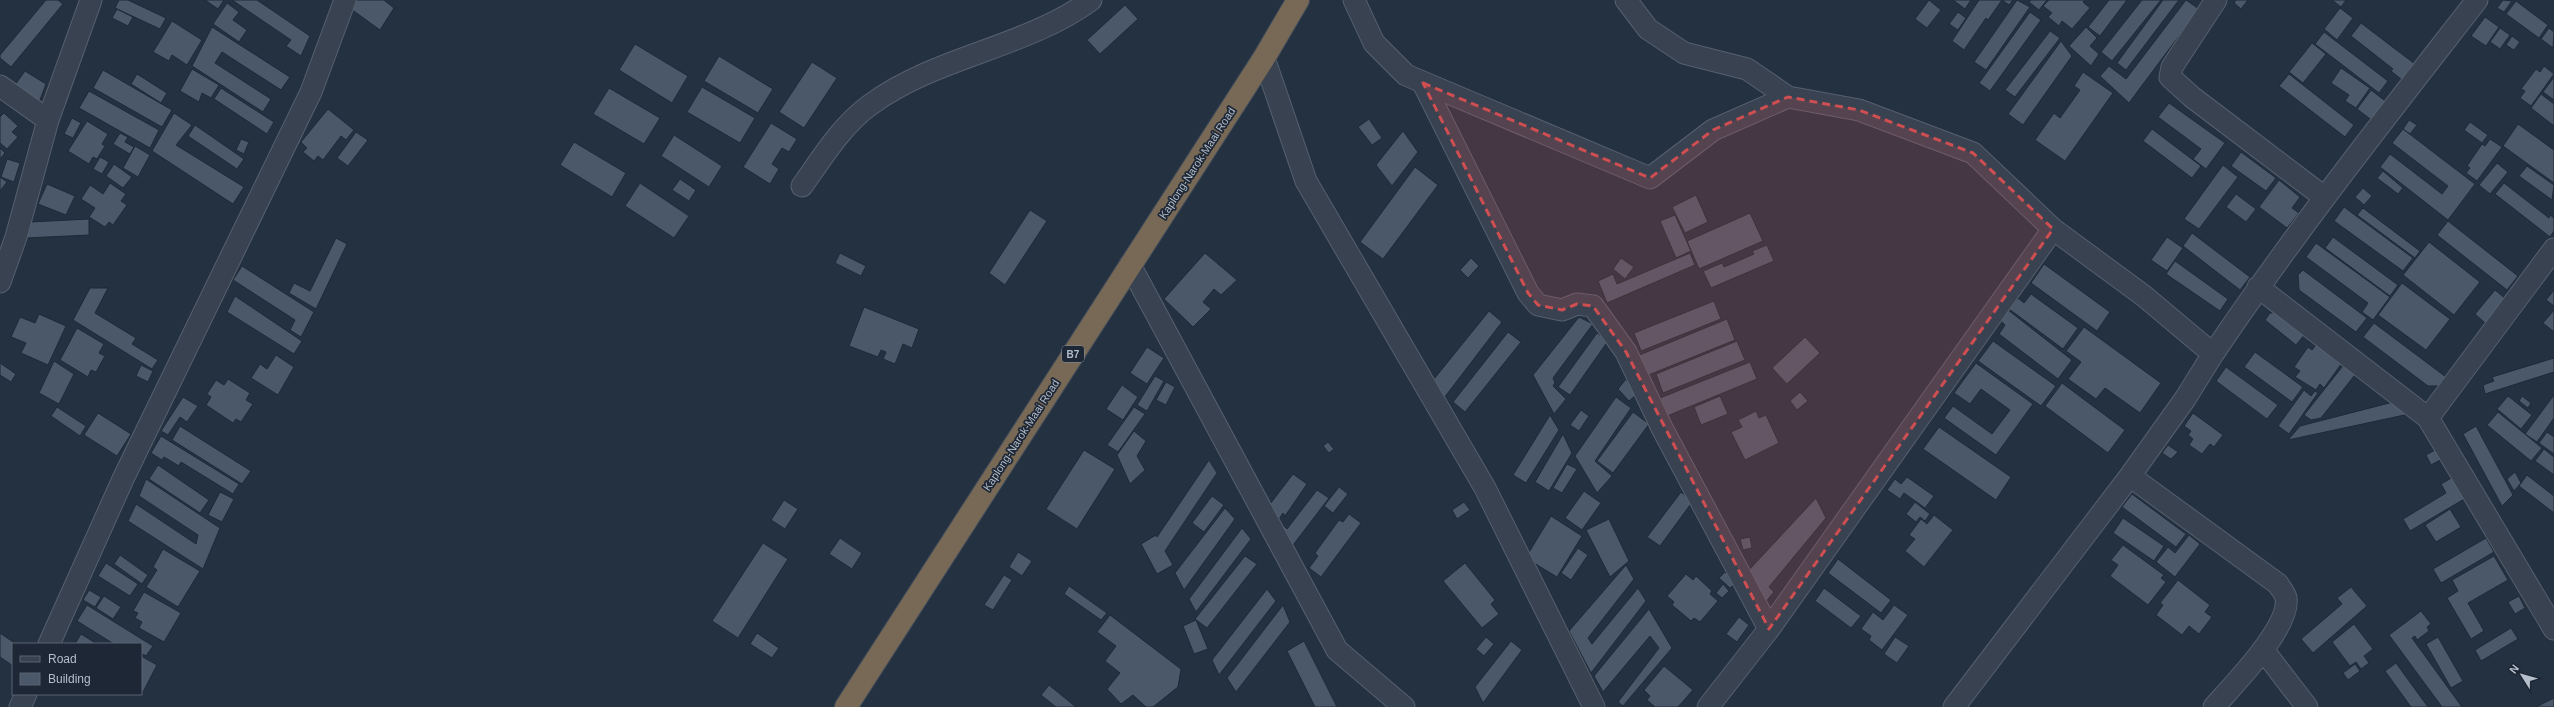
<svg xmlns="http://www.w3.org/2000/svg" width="2554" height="707" font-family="Arial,sans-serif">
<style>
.building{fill:#4a586a;stroke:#1f2937}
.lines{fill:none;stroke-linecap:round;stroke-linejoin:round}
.minor-casing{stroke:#56606e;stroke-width:23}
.highway-casing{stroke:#434d5b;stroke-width:24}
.minor{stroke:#384250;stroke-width:21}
.highway{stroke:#776955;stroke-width:22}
.marked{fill:#ce4e51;fill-opacity:0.2;stroke:#ce4e51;stroke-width:3;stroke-dasharray:8 5;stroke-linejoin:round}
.labels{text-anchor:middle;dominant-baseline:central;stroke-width:3.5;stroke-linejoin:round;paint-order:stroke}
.shield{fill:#1d2735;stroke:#87919e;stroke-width:1}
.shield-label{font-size:10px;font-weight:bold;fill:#b5becb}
.street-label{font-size:11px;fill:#b5becb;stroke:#1d2735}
</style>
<rect width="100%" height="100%" fill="#243141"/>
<!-- building -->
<path class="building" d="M46,0H58L63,4L11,67L0,58V55Z
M119,0H128L166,18L160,29L115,8Z
M205,0H224L218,9Z
M232,0H257L310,36L301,56L286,46L291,40Z
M356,0H384L394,8L380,30L351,9Z
M1929,0L1941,10L1927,28L1915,19Z
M1953,0H1971L1965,9Z
M1979,0H2013L2009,5L2002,0L1988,20L1986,18L1964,50L1952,41Z
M2017,0L2030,7L1986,70L1974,62Z
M2031,0H2047L2039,10L2029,2Z
M2049,0H2085L2083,2L2090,8L2072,29L2062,21L2059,26L2048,17L2052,13L2043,6Z
M2109,0H2127L2100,36L2088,27Z
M2142,0H2161L2112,61L2101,52Z
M2163,0H2179L2126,70L2117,63Z
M2186,0L2199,9L2129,103L2100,76L2109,66L2126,79Z
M2236,0H2248L2241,9L2234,3Z
M2332,0H2346L2341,7Z
M2503,0L2512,1L2504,12L2497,8Z
M2516,1L2548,25L2539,38L2506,14Z
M227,3L239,12L233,20L247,30L239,42L213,24Z
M1125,5L1138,19L1100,54L1087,40Z
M2340,8L2353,18L2337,40L2324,29Z
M117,9L133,17L128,26L112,18Z
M1958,12L1966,18L1958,30L1949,24Z
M2030,12L2041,20L1990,91L1979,83Z
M2485,17L2499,27L2486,46L2471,36Z
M172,21L202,40L187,65L172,55L169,61L153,52Z
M2361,23L2415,64L2402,80L2391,71L2393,69L2351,36Z
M212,27L290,77L281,90L222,52L215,63L271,99L263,112L192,66Z
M2086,27L2097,38L2090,46L2099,54L2091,66L2069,46Z
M2500,28L2510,35L2500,49L2490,42Z
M2549,28L2554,32L2553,48L2541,39Z
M2050,31L2060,38L2015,97L2005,90Z
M2324,32L2388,81L2379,93L2315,44Z
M2512,36L2520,42L2514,50L2506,45Z
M2061,41L2072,56L2023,125L2008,114Z
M2312,43L2326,54L2303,83L2289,72Z
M635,44L688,76L672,103L619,70Z
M719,56L773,89L758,113L704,81Z
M812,62L837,78L804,128L779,112Z
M2544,66L2554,74L2531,106L2520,98L2525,91L2521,89L2536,69L2540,72Z
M2341,68L2370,88L2356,108L2345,101L2349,95L2331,83Z
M192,69L219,85L211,98L202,93L199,102L180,91Z
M103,70L172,110L162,127L93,88Z
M25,71L46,84L40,100L29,101L12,89Z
M2083,72L2113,93L2065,161L2035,140L2054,113L2060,118L2080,90L2074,86Z
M137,74L167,93L161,103L131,84Z
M2289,74L2354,125L2345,137L2279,86Z
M2554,77V100L2543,92Z
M702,87L755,118L740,143L687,112Z
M221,88L274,122L267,134L214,99Z
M609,88L660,118L644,144L593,114Z
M2371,90L2388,103L2374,122L2357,109Z
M89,91L159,130L150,148L79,108Z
M2541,94L2554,104V126L2531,108Z
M2169,103L2225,143L2206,169L2193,159L2201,149L2158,117Z
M328,109L354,130L346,140L341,136L323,160L318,156L314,161L303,152L307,148L301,142Z
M4,113L18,126L12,132L18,137L7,149L0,143V117Z
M174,113L192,125L176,145L244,187L233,204L152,151Z
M72,118L81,123L73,138L64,134Z
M1369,119L1382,138L1372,145L1358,127Z
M2409,120L2417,125L2410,134L2403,129Z
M87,121L108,134L102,144L105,146L97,159L93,157L89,164L68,151Z
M2470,122L2488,135L2482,143L2464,130Z
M771,123L797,139L789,152L782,148L772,164L779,169L770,184L743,167Z
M2518,124L2554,150V183L2503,146Z
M195,125L244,159L237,169L188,136Z
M2152,129L2201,166L2192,178L2143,141Z
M2403,129L2475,184L2448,220L2380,167L2390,154L2442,194L2448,186L2392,143Z
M1403,131L1418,152L1392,186L1376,165Z
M356,132L368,140L348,166L337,158Z
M120,133L128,137L125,142L134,147L130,154L113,144Z
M674,135L722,166L709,187L661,156Z
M241,139L249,142L244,154L236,150Z
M2490,139L2502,147L2477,181L2466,173L2470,168L2467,166L2482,144L2485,146Z
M574,142L626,173L612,197L560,165Z
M135,146L150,155L138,177L123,168Z
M0,148L5,153L0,159Z
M2241,152L2276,178L2266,191L2231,166Z
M100,157L109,162L102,174L93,169Z
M7,159L20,163L14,182L1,177Z
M2497,163L2508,172L2490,194L2479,185Z
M114,164L132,177L123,188L106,176Z
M2223,165L2238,177L2199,229L2184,219Z
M2527,166L2554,185L2552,200L2519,176Z
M1415,167L1438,185L1383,259L1360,242Z
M2383,171L2403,188L2398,194L2377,178Z
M0,177L7,182L0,191Z
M680,179L696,190L689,201L672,190Z
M2279,180L2300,197L2292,208L2299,213L2287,228L2259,207Z
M110,183L126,194L121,201L127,205L113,225L109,222L105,227L89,217L95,208L81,199L90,185L103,194Z
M640,183L689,216L674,238L625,206Z
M2504,183L2549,218L2550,215L2554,218V231L2550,237L2495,194Z
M47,184L75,196L66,215L38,204Z
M2363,188L2372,196L2364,205L2355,197Z
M2236,194L2256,209L2246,222L2226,207Z
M1696,195L1708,222L1685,233L1672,207Z
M2344,207L2413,258L2403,271L2334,221Z
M2363,208L2420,251L2415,258L2357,215Z
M1030,210L1047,221L1005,285L989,273Z
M1750,213L1763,241L1699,269L1687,241Z
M1675,215L1691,251L1676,258L1660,221Z
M89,219V235L26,238L30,222Z
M2448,221L2518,276L2507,290L2437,235Z
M2192,233L2250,277L2240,290L2183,246Z
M2167,237L2183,248L2167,271L2151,260Z
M2333,237L2398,285L2390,296L2325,248Z
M336,238L347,244L316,309L289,293L294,283L310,291Z
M2429,242L2480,282L2454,315L2403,275Z
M2316,243L2390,297L2373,320L2362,312L2368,303L2306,257Z
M1767,245L1774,261L1711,288L1703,271L1722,263L1724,267L1754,254L1752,251Z
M840,253L866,266L861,276L835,263Z
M1205,253L1237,280L1221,295L1214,289L1203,302L1211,309L1193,327L1164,299Z
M1690,253L1695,265L1607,303L1598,281L1613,274L1617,284Z
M1471,258L1479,266L1468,278L1460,270Z
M1621,258L1634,267L1625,279L1613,269Z
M2175,261L2228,299L2220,311L2166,274Z
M2044,264L2110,312L2097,331L2031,283Z
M242,266L314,312L301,337L290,330L295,320L233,280Z
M2303,270L2367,318L2356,332L2299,290L2298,275Z
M2402,283L2450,319L2426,350L2378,315Z
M90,288H108L95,313L136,338L132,344L158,360L152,369L73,320Z
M2495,290L2506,299L2486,324L2475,314Z
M2554,290V306L2546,300Z
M2031,294L2078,328L2063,349L2009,309L2018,298L2024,303Z
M235,296L302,341L294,354L227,312Z
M1714,301L1721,319L1641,351L1634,333Z
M864,307L919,329L912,348L903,344L895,364L883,359L886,352L881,350L878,357L849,346Z
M2008,310L2072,360L2058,379L1999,334L2005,325L2000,320Z
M2554,310V332L2543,323Z
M1489,311L1502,322L1444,398L1434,379Z
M2278,312L2306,333L2296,345L2265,320L2270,313Z
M39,314L66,326L48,365L21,353L26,343L11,337L20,317L35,323Z
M1579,317L1593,324L1553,378L1555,383L1553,386L1566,399L1554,414L1533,375Z
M1727,319L1735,340L1646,376L1637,356Z
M2374,323L2446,377L2440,386H2428L2363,337Z
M2084,327L2161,383L2140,413L2105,388L2096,399L2068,379L2081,362L2066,351Z
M77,328L104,344L99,353L105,356L96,372L91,370L88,377L60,360Z
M1508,332L1521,342L1465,412L1453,402Z
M1597,333L1608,341L1570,395L1558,387Z
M1805,337L1820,353L1787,384L1772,368Z
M1737,341L1745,360L1663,393L1656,374Z
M1993,341L2056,386L2041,406L1978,361Z
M2318,342L2344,360L2324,388L2320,384L2316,390L2295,377L2300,371L2294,367L2308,347L2312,350Z
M1147,347L1164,358L1147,384L1130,373Z
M2255,352L2303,387L2292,402L2244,367Z
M276,355L294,367L278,395L251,378L260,364L267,369Z
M2554,358V372L2485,394L2483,385L2494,381L2492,377Z
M54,361L74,374L59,404L39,393Z
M1750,362L1757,379L1667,416L1660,398Z
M2346,362L2358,371L2321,418L2311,420L2304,415Z
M0,363L16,374L11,382L0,375Z
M1976,363L2033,404L1996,455L1944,418L1953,406L1992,434L2010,410L1981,389L1970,404L1954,393Z
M141,365L153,371L148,382L136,376Z
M2226,367L2278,405L2267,419L2216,381Z
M1155,376L1164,381L1147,411L1137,405Z
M228,379L250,393L246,400L253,404L241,422L236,419L233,423L206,405L211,397L207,394L216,380L224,385Z
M1626,379L1636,395L1629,401L1618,389Z
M1166,382L1175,387L1166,405L1156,400Z
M2062,383L2125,430L2108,453L2045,406Z
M1122,385L1138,397L1123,420L1106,409Z
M2304,390L2311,396L2315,391L2318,393L2289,434L2278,426Z
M1800,392L1808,401L1797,410L1790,401Z
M2554,395V418L2537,442L2525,434Z
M1720,396L1728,414L1701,425L1694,407Z
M2508,396L2532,415L2521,429L2497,409Z
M2522,396L2531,403L2528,408L2519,401Z
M183,397L198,406L187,422L180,417L168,435L161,431Z
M1616,397L1631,408L1595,461L1612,476L1597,493L1575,456Z
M2397,401L2414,413L2288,440L2300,426Z
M57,407L86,426L80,436L51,416Z
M1134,407L1145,414L1118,452L1107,445Z
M1581,410L1589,416L1579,431L1570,425Z
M1756,411L1759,418L1766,415L1779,443L1745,460L1731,432L1742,427L1738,420Z
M1633,412L1649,424L1613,473L1597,461Z
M2498,412L2542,448L2531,461L2487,425Z
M98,413L131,434L117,456L84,435Z
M2193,413L2223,435L2214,447L2210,444L2202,454L2189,445L2193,439L2188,435L2191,431L2184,426Z
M1550,415L1559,430L1526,483L1513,475Z
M180,426L251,471L242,484L172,440Z
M2476,426L2513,495L2502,506L2463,434Z
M1939,427L2011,477L1996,500L1923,449Z
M1134,431L1146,441L1137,456L1145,470L1130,484L1117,455Z
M2547,432L2554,437V454L2539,443Z
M1563,434L1572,453L1549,491L1535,482Z
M161,436L239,484L233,494L181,462L179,466L164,457L162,460L151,453Z
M1328,442L1334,449L1329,453L1323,446Z
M2168,445L2178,452L2171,459L2162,453Z
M2437,449L2442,459L2431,465L2426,455Z
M2544,449L2554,457V475L2535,461Z
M1084,450L1115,469L1077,529L1046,509Z
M1209,460L1217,473L1165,551L1173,565L1157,574L1141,544L1156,535L1157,537Z
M1567,464L1577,469L1562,493L1553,488Z
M158,465L209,500L200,513L149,479Z
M2515,472L2521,483L2514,491L2507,479Z
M1293,474L1307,484L1285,516L1283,513L1274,527L1264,512Z
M2527,475L2554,496V513L2519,486Z
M1907,477L1934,496L1925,508L1904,493L1900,499L1887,490L1895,479L1901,484Z
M2453,477L2466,498L2410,531L2403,519L2446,493L2441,484Z
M146,479L220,528L203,569L128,521L136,504L196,544L198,535L139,496Z
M1339,487L1348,494L1333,513L1324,506Z
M1317,490L1329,498L1287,553L1277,535L1284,526L1287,529Z
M1584,491L1601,503L1582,530L1565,518Z
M220,492L234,499L222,522L208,515Z
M1681,492L1693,501L1660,546L1647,537Z
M2132,494L2186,534L2176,547L2122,507Z
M1212,496L1224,505L1204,532L1192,523Z
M1816,498L1826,518L1769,587L1774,592L1764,604L1748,571Z
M784,500L798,509L785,529L771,520Z
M1464,502L1470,510L1457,519L1452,510Z
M1915,502L1930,514L1925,521L1920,517L1916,522L1906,514Z
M1225,508L1235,519L1184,590L1175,573Z
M2450,509L2461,527L2436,542L2425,525Z
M1349,514L1361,523L1321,577L1309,568L1318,556L1315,553L1339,520L1343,522Z
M1934,515L1953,530L1924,567L1905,551L1915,539L1909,535L1921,519L1927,524Z
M1551,516L1582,536L1557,577L1534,563L1528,554Z
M2123,518L2164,546L2154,561L2113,533Z
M1609,519L1629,561L1610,577L1586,530Z
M1242,528L1251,539L1196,612L1189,599Z
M2189,535L2200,544L2175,577L2156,562L2168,547L2175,553Z
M1750,537L1752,548L1743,550L1740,539Z
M840,538L862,553L852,569L829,554Z
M2486,538L2494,552L2441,583L2433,569Z
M763,543L788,559L738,638L712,621Z
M2123,545L2164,575L2161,578L2166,582L2148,605L2110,576L2118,565L2111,560Z
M1578,548L1588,555L1571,580L1561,573Z
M163,549L200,571L178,607L146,587L157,570L153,567Z
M1018,552L1032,561L1022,576L1009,567Z
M120,555L148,575L142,584L114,564Z
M1245,556L1257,564L1207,628L1195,619Z
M2494,556L2508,580L2468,603L2484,631L2471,639L2447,598L2458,591L2452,580Z
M1838,559L1891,600L1881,613L1828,573Z
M106,563L138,584L130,596L98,576Z
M1465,563L1495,600L1491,604L1499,614L1482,628L1443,581Z
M1626,565L1634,579L1588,638L1592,644L1638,588L1646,601L1591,673L1569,631Z
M1725,572L1736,583L1730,588L1719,578Z
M1686,574L1693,580L1696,576L1712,591L1710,594L1718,601L1700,622L1694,618L1691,621L1672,605L1674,602L1667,596Z
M1004,575L1012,580L993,610L984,605Z
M2178,580L2210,605L2205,612L2212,617L2199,634L2189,626L2182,635L2156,615L2163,605L2160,603Z
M1723,584L1729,591L1722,598L1716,593Z
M1069,586L1107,613L1101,620L1064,594Z
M2351,587L2367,606L2313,653L2301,639L2342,604L2337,598Z
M1824,588L1861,616L1851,628L1815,601Z
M1267,589L1276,601L1219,675L1212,660Z
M89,590L101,597L95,607L83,600Z
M144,592L181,613L164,642L139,628L142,622L135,618L138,613L133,611Z
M104,596L121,607L113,619L96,608Z
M2519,596L2525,608L2515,614L2508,602Z
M87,605L153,646L146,656L141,653V644H114L77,621Z
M1283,605L1290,622L1236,692L1227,678Z
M1894,605L1908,615L1882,650L1869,640L1871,636L1861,629L1873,612L1883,620Z
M1649,609L1672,648L1623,706L1618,702L1659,648L1650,636L1603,692L1594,676Z
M2421,611L2431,624L2427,627L2429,631L2417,640L2415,636L2412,638L2462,707H2442L2389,635Z
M1110,615L1181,669L1178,687L1153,707H1146L1133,695L1121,704L1107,689L1120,673L1105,661L1116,646L1097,632Z
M1739,617L1749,625L1737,642L1726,634Z
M1196,620L1208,649L1194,654L1183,626Z
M2354,624L2373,649L2364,656L2369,663L2361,669L2356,662L2350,666L2332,642Z
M2511,628L2518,639L2481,661L2475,650Z
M0,633L16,644H13V666L0,657Z
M757,633L779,648L772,658L750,644Z
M81,634L97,644H75Z
M1486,637L1494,644L1484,656L1476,649Z
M1895,637L1909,646L1897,663L1884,654Z
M2438,637L2463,681L2451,688L2426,644Z
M1304,641L1337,707H1315L1287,651Z
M1511,641L1522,650L1483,703L1475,687Z
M141,656L157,665L143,692L141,691Z
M2396,663L2428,707H2411L2385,671Z
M2355,664L2360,671L2348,680L2343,673Z
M1664,666L1693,690L1678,707H1655L1647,700L1650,696L1644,690Z
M1049,685L1076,707H1056L1041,695Z
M2554,698V707H2536Z"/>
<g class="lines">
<defs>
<path id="minor" d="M1354,0L1374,43L1406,75L1650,178L1713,130L1788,97
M1626,0L1648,29L1684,53L1747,69L1788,97L1859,110L1973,153L2053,229L2144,296L2213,354C2295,232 2386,117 2477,0
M2216,0L2172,67L2170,77L2192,97L2324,197
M1264,58L1306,181L1485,488L1594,707
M1423,83L1528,293L1538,305L1562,310L1577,304L1593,306L1626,352L1662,428L1769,629
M0,86L48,120
M802,186C822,158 842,125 870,105C936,56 1026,48 1091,0
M1130,265L1337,650L1404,707
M0,282L16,237L48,120L91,0
M2258,287L2428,418L2554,629
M2428,418L2554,249
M2130,476L2185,399L2213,354
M49,644L123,479L311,92L345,0
M2264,651L2307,707
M20,707L26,694
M1708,707L1769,629L2053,229
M1954,707L2130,476L2278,584C2280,588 2285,593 2286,598C2291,627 2232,686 2214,707"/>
<path id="highway" d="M846,707L1264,58L1298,0"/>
</defs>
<!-- minor casing -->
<use href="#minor" class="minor-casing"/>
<!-- highway casing -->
<use href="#highway" class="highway-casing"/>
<!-- minor -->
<use href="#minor" class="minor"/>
<!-- highway -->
<use href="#highway" class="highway"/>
</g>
<!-- marked area -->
<path class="marked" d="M1423,83L1650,178L1713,130L1788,97L1859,110L1973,153L2053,229L1769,629L1626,352L1593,306L1577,304L1562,310L1538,305L1528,293Z"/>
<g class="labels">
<!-- shield labels -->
<rect class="shield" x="1062" y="346" width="22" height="16" rx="3"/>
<g class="shield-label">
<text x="1073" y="354">B7</text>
</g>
<!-- street labels -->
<g class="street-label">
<text transform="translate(1197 163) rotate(-57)">Kaplong-Narok-Maai Road</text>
<text transform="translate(1021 435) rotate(-57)">Kaplong-Narok-Maai Road</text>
</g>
</g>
<!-- legend -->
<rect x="12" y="643" width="130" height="52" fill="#1d2735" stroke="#5a6371"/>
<rect x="20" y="656" width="20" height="6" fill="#384250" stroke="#5a6371"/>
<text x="48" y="663" font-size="12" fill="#b5becb">Road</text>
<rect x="20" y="673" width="20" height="12" fill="#4a586a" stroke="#5a6371"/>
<text x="48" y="683" font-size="12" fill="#b5becb">Building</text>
<!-- north arrow -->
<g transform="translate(2522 675) rotate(307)" stroke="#1d2735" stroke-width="3" paint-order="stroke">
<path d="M0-3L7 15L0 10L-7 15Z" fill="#b5becb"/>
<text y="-6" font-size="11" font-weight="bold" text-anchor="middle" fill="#b5becb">N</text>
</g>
</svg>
